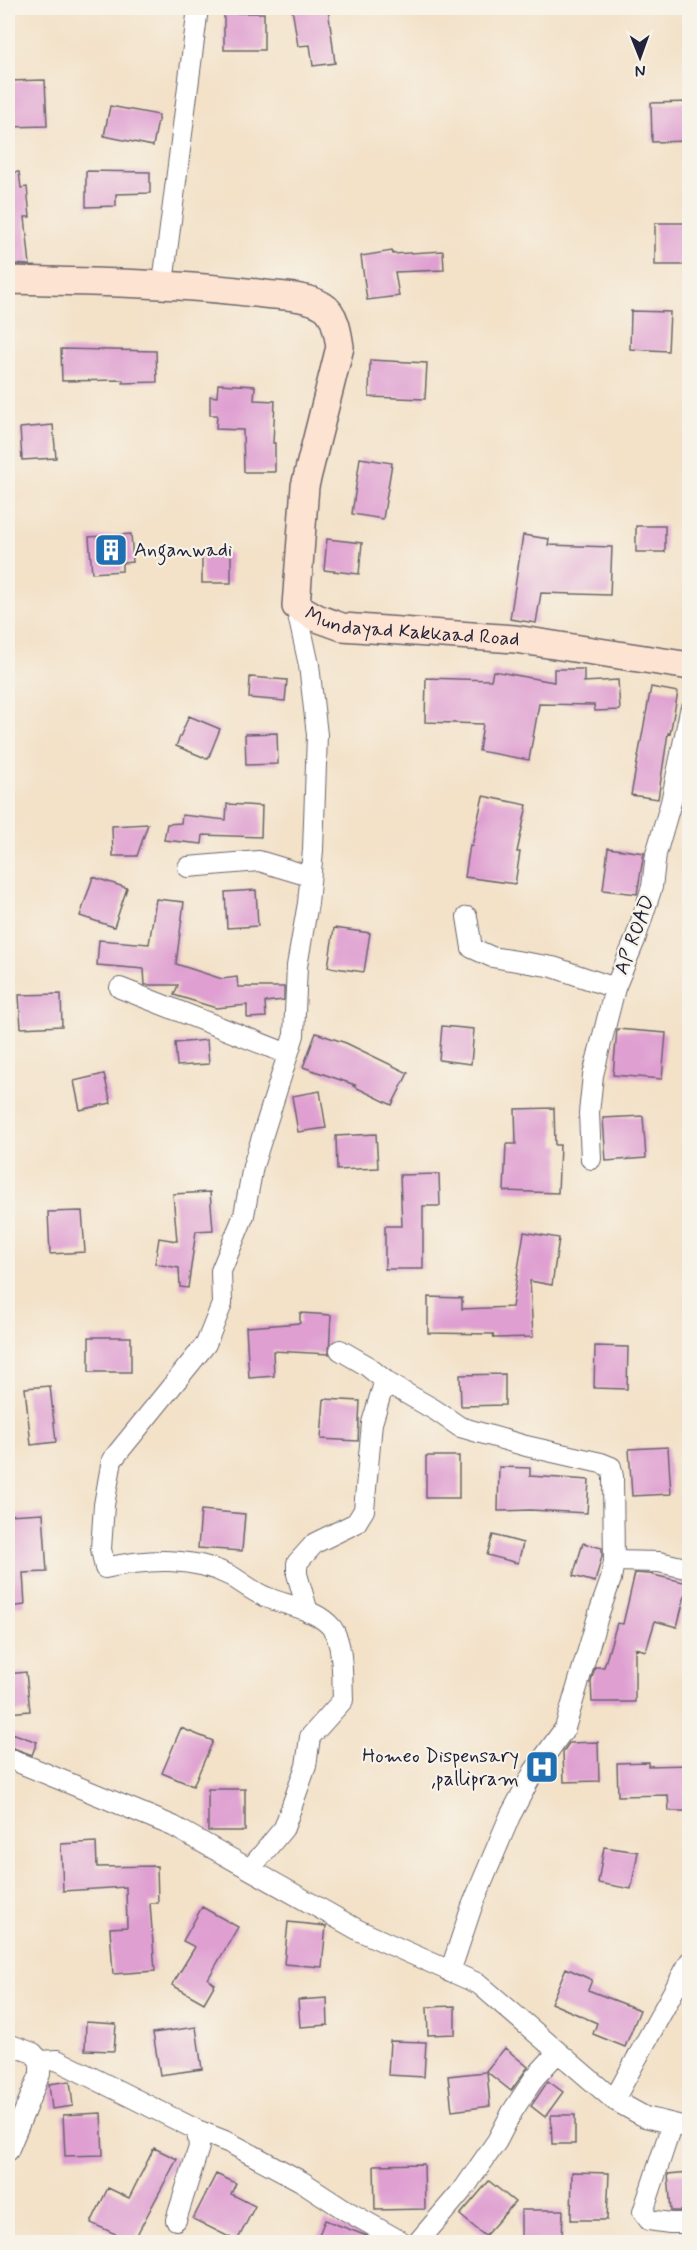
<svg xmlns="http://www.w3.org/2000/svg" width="697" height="2250" font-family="Mynerve,sans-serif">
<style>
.building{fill:#df9fd1}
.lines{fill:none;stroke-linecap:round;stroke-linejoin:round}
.street-casing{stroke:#6b656c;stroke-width:22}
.secondary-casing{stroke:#6b656c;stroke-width:30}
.street{stroke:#fff;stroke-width:20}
.secondary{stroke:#fde3d1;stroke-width:27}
.labels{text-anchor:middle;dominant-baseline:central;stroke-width:4.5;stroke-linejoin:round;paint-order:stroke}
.poi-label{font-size:20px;fill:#22223b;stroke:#f7f3e8;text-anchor:start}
.street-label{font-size:20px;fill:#22223b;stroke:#f7f3e8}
</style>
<rect width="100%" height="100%" fill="#f7f3e8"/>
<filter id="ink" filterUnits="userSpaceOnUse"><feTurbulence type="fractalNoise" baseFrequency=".0167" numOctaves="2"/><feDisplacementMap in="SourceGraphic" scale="12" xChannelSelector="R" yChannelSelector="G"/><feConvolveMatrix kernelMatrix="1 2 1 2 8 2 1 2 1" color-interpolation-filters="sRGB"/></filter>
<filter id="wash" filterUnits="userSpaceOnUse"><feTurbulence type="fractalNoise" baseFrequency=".008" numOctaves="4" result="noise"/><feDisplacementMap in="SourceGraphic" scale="24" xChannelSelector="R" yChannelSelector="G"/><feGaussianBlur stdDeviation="1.35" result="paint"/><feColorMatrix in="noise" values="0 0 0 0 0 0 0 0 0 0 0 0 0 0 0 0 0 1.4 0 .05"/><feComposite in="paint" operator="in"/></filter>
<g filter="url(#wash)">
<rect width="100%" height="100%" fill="#f3e1c8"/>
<g id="blocks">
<!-- building -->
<path class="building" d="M292,8H328L335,63L313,66L310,45L298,46Z
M224,13H264V50H224Z
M45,80L47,126L9,127L8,81Z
M690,102V141L652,142L651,103Z
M110,106L159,115L153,146L104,136Z
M86,171L150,172V193L116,194V206L86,207Z
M19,172L21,188L27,187L30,217H25L30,265L8,264V173Z
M655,223H690V265H655Z
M392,251L393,254L443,251L444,270L395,272L399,296L367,300L361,256Z
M631,311L670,312L668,351L630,349Z
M61,349L156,351L157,382L123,383V380L62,381Z
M370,360L427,363L425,399L369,397Z
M218,384L255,386L254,400L275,401L273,443H275V472H244L243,430L216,429L217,415H210V396L217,397Z
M53,425L56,458L22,460L20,428Z
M360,458L392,463L383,519L352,514Z
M636,526H665V552H636Z
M131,534L133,562L122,563V571L92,573L89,537Z
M523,535L549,539L548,545L612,547L610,595L541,593L536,623L510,619Z
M327,539L362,543L359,574L324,570Z
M202,553H231V583H202Z
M554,669H584V682L618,680L620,710L595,711L594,705L539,704L529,760L479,751L483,724L425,722L426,678L491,680L493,671L554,682Z
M250,677L287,680L285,701L249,698Z
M651,687L678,692L670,734L668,733L658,799L631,795Z
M189,716L220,729L208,759L176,746Z
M277,733L278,764L246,765L245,734Z
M483,796L527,805L517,852H520L515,884L465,877L470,845L472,846Z
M227,804L262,806L261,837L203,835L202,844L164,840L167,824L181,823L182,815L226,820Z
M148,824L137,856H113L112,826Z
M608,848L644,853L637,894L603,890Z
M93,877L127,888L114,927L80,916Z
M256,890L258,926L227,928L225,892Z
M156,899L184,902L176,964L222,979L237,977L238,987H284V1000L265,1002L266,1017L247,1018V1005L216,1008L174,995L178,985H145L144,969L97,965L99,940L149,944Z
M334,928L370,933L364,972L328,967Z
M61,994L62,1026L21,1028L19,995Z
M442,1026L474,1029L471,1064L439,1060Z
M617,1029L666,1033L662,1079L613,1075Z
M316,1033L346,1043L408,1073L392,1105L353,1086L355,1085L303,1067Z
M207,1040L209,1064L177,1066L175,1043Z
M104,1074L111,1103L80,1110L74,1081Z
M320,1091L326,1128L298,1132L292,1096Z
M554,1108L555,1145H560L558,1193L504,1191L506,1144H516L515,1109Z
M643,1116L646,1158L606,1161L603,1118Z
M376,1134L378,1168L337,1170L336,1136Z
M439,1174L440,1206H423V1269H385V1226H402L400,1175Z
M210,1192L213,1230L196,1231L188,1288L180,1287L179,1268L155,1264L159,1238L177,1241L173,1194Z
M82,1211L85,1252L50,1254L48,1212Z
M524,1232L559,1238L552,1285L530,1281L533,1337L494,1338L493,1334L428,1333V1297L462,1298V1309L512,1307Z
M300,1313L331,1315L329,1354L273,1351L274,1376L249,1378L246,1327L300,1323Z
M89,1337H131V1372H89Z
M595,1346L628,1347L627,1389L594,1388Z
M505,1374V1405L461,1406L460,1375Z
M50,1386L56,1442L31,1445L25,1388Z
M324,1399L360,1401L358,1441L321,1439Z
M668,1447L671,1494L632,1496L629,1449Z
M426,1456H459V1498H426Z
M499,1467L530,1468V1476L589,1480L587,1513L530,1510L498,1511Z
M201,1510L245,1514L242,1551L198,1548Z
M43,1513L47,1572L23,1573L25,1605L8,1607V1515Z
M493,1535L523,1543L518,1563L487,1555Z
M583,1543L602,1548V1556L595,1582L573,1576Z
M635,1573L649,1574L688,1583L677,1627L655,1621L646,1651L635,1648V1702H592L591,1682L595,1667H604L617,1623L623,1624Z
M26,1672L30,1711L8,1713V1674Z
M181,1728L213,1741L193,1786L162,1773Z
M12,1733L37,1742L32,1755L8,1746Z
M598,1742L599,1781L564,1782L563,1752L569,1743Z
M648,1762V1766L690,1765V1811H669L668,1795L618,1796L617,1763Z
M208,1789H245V1831H208Z
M96,1842L97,1867L157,1866L158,1903H150L155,1971L113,1974L110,1928L127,1927L126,1887L63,1891L61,1844Z
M604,1847L638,1852L631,1889L598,1883Z
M202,1907L238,1927L208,1979L215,1984L204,2003L172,1985L195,1947L183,1941Z
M288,1922L326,1926L322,1967L284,1964Z
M566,1968L592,1980L588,1990L640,2010L625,2047L593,2034L597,2023L551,2003Z
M327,1998L328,2025L300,2027L298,2000Z
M455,2006V2034L428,2035L427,2007Z
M86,2022L116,2024L114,2051L85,2050Z
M196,2027L202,2069L160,2075L153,2033Z
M390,2041L426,2042L424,2077L388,2075Z
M505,2048L528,2067L511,2091L487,2072L490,2106L452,2111L448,2076L485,2072Z
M70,2081L73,2106L52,2109L49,2084Z
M548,2081L563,2092L545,2117L531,2106Z
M101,2113L103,2155L65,2156L63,2115Z
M551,2115H575V2144H552Z
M154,2148L177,2159L133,2242L91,2223L108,2188L129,2198Z
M424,2164L425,2209L375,2210L374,2165Z
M572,2172L609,2173L607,2220H571Z
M690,2172V2211H671L668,2174Z
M216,2174L236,2183L231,2194L255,2206L237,2241L193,2219Z
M489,2181L515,2202L485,2236L460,2215Z
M521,2210H563L562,2242H521Z
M325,2220L367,2236L378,2242H316Z"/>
</g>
</g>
<g filter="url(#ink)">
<use href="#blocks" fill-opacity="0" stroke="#6b656c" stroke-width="1.5"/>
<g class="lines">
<defs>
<path id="street" d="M163,283L198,8
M188,867L259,861L309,876
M467,917L472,948L492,957L553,967L615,988
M120,988L288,1054
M591,1159L589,1113L593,1075L615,988L635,940L652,887L656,854L671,802L690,711
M340,1350L366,1365L388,1383L435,1410L460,1427L526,1446L601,1463L611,1467L613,1477L614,1561L611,1579L599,1613L565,1728L534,1771L510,1816L472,1906L450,1972
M614,1561L659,1562L690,1569
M308,1612L297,1574V1563L315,1543L356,1523L364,1510L372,1423L385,1380
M8,1758L173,1826L360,1931L479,1984L614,2100L645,2117L690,2128
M250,1869L284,1828L306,1766L310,1737L343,1700C342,1680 344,1644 332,1628C317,1609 287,1606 266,1597C253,1592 243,1583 231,1576C192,1556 147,1559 105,1568L101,1549L104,1505L112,1460L206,1344L222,1304L221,1271L244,1215L253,1166L294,1035L297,966L308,903L313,850L317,735L309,665L296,606
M8,2044L33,2053L40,2061V2074L8,2151
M40,2061L57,2060L197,2130L230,2143L301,2181L347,2211L402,2242
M614,2100L690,1961
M672,2124L643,2212L649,2220L670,2223H690
M176,2220L199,2147L197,2130
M418,2242L465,2187L497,2141L512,2112L535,2077L558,2052"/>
<g id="secondary">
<path id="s1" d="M8,280C94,282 179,283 264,294C282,296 307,296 323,306C335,313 338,333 340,347L305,486L296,606L317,618L342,627L515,639L690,666"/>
</g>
</defs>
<!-- street casing -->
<use href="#street" class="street-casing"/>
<!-- secondary casing -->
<use href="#secondary" class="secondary-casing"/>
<!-- street -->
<use href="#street" class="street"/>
<!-- secondary -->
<use href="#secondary" class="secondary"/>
</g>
</g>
<!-- icons -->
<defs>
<symbol id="building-square" viewBox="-11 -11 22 22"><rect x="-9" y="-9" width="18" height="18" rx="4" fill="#1f6fb2" stroke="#f7f3e8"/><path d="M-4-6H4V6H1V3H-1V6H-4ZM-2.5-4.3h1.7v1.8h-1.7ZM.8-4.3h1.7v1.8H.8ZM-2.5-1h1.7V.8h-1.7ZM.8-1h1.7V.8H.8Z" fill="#fff"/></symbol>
<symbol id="hospital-square" viewBox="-11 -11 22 22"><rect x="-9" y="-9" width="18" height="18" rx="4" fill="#1f6fb2" stroke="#f7f3e8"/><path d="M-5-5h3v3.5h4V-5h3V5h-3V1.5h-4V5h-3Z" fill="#fff"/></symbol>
</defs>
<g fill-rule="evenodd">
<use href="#building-square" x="92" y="531" width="38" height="38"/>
<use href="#hospital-square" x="523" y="1748" width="38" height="38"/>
</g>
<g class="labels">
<!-- poi labels -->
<g class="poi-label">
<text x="134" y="550">Anganwadi</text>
<text x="519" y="1756" text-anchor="end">Homeo Dispensary<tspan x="519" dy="23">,pallipram</tspan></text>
</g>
<!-- street labels -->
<g class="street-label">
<text stroke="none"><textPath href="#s1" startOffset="747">Mundayad Kakkaad Road</textPath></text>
<text transform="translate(635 935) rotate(-70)">AP ROAD</text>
</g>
</g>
<!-- margin -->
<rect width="697" height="2250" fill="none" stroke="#f7f3e8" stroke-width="30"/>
<!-- north arrow -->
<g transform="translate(640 57) rotate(179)" stroke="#f7f3e8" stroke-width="4.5" paint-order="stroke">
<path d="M0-4.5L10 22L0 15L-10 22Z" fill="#22223b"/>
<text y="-9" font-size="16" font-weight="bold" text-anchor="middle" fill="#22223b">N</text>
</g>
</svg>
